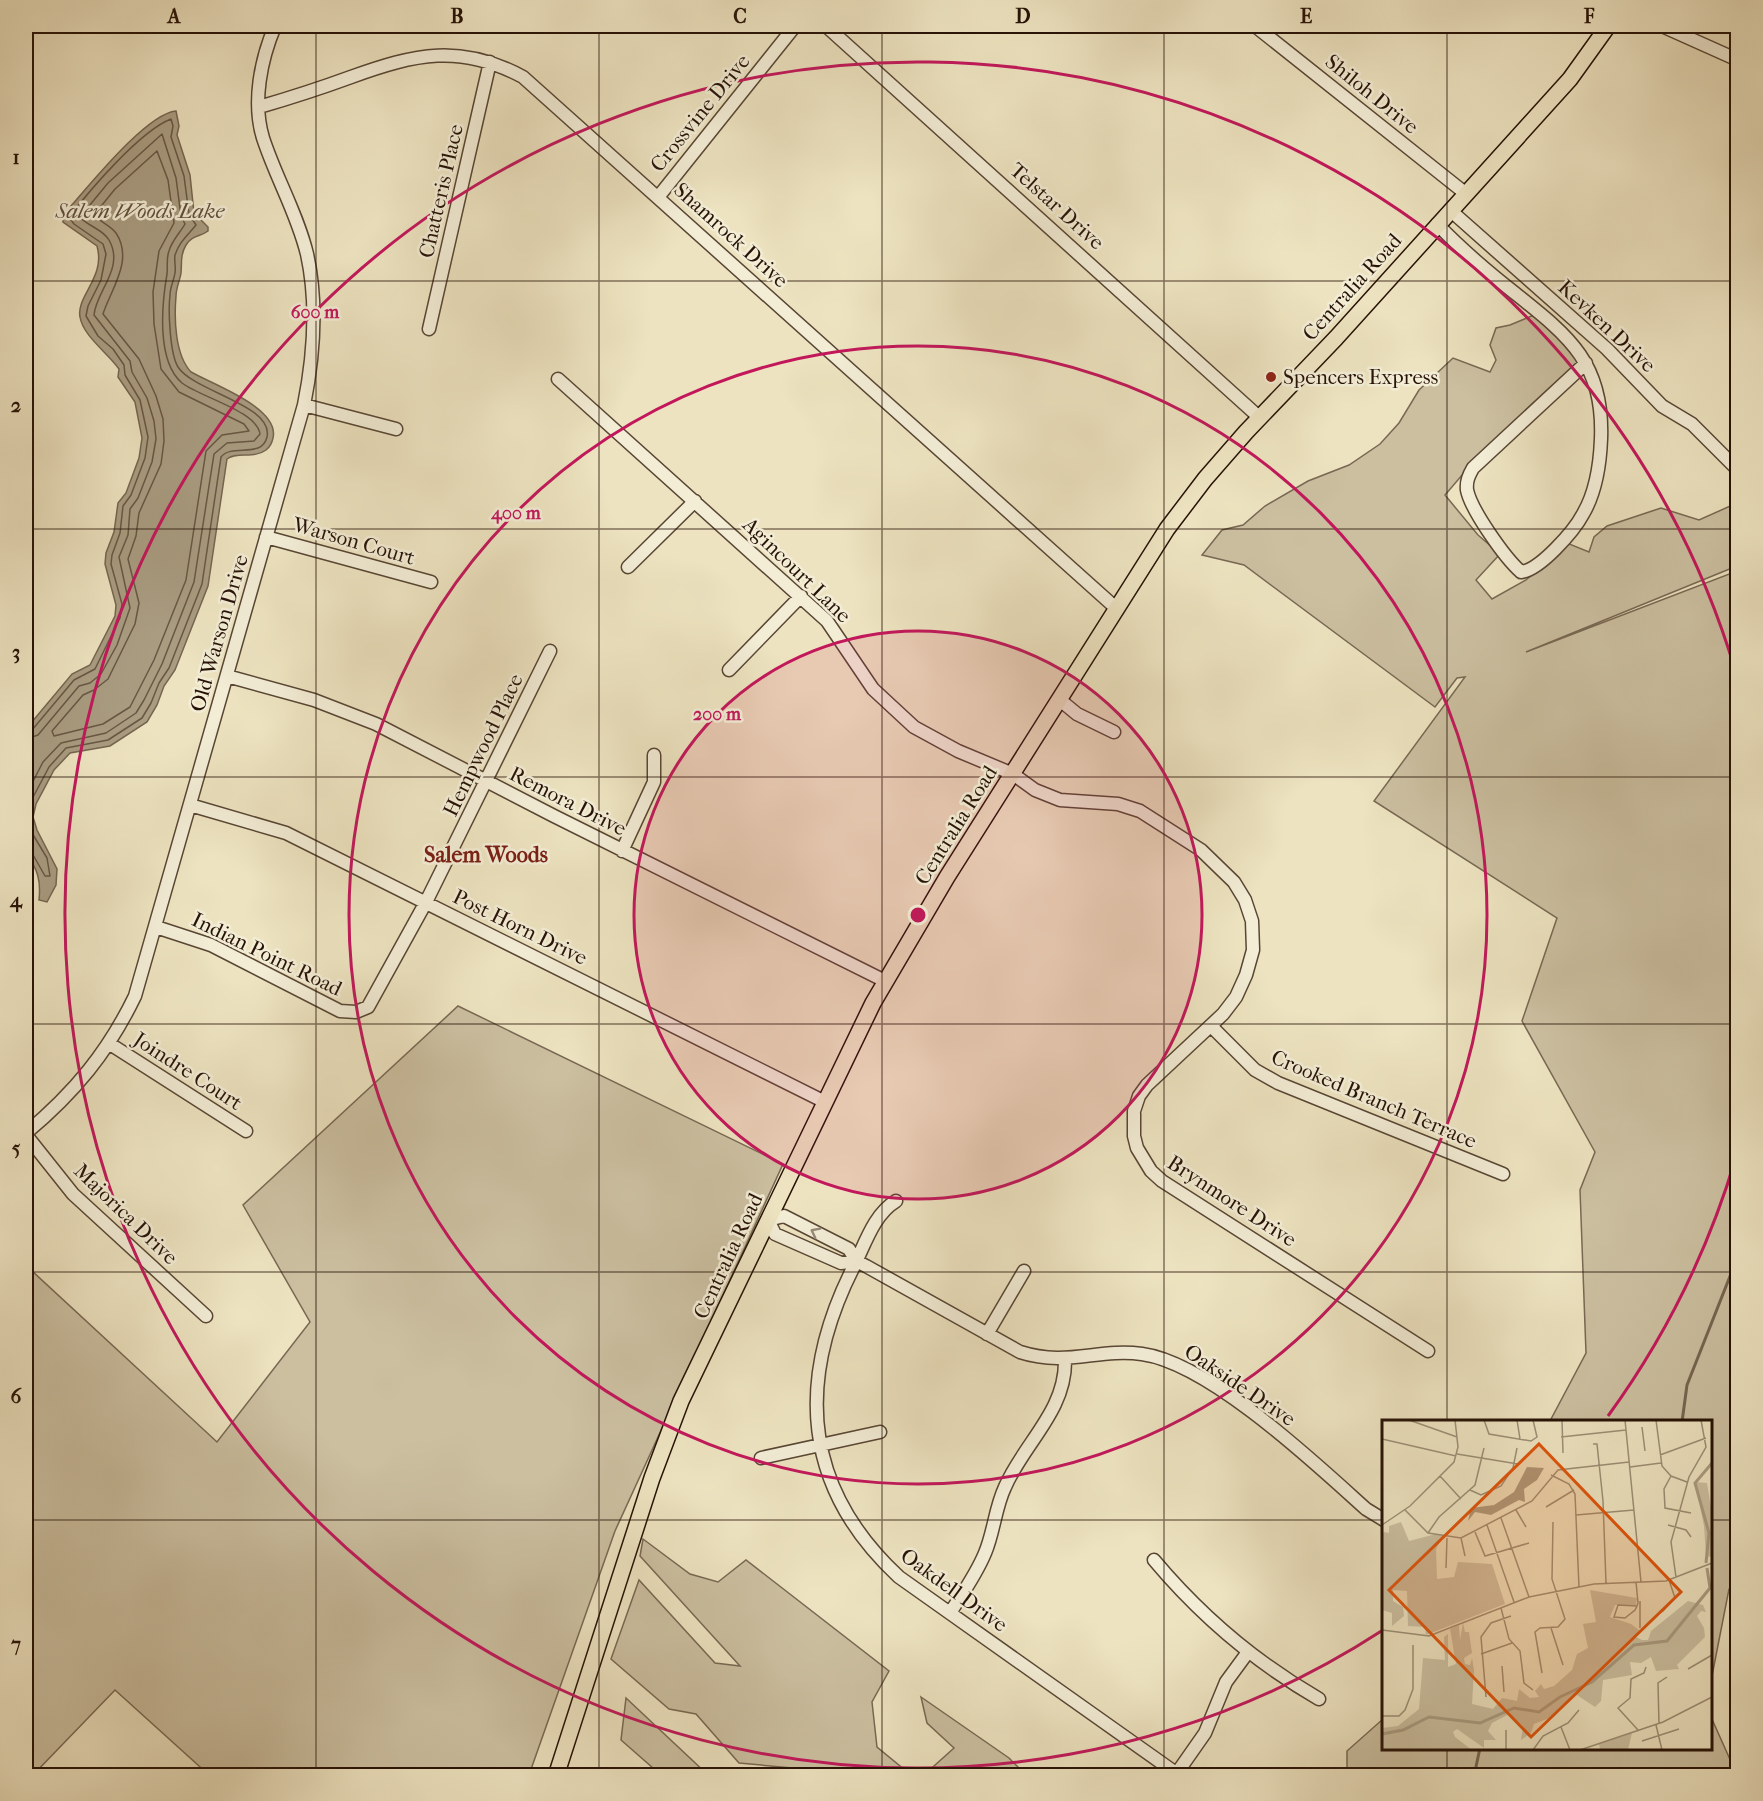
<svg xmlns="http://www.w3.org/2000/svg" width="1763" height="1801" font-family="'IM FELL French Canon',serif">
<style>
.green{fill:#cbbfa0;stroke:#786853;stroke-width:1.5}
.water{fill:#a99c81;stroke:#756550;stroke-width:1.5}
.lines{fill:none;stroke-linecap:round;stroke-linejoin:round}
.shore{stroke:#685744;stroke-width:1.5}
.stream{stroke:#756550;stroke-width:3}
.minor-casing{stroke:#584634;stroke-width:15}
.major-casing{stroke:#261206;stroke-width:18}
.minor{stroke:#f3edd6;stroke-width:12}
.major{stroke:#ede3c0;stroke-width:15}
.oneway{stroke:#978a78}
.grid{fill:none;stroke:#261206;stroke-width:1.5;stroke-opacity:0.55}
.ring{fill:none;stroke:#c2185b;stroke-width:3}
.poi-dot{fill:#8f2418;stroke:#f3edd6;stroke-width:2}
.labels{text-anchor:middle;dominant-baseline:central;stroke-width:5;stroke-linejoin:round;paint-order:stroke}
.street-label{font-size:21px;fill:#261206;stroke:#f3edd6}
.poi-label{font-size:21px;fill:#261206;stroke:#f3edd6;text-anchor:start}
.water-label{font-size:22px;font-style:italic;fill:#61503d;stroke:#f3edd6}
.neighbourhood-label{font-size:22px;font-weight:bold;fill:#7a1f14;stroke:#f3edd6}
.inset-river{fill:none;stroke:#a99c81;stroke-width:3}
.inset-road{fill:none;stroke:#9d8f76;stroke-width:1.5}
.view{fill:#de550c;fill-opacity:0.15;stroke:#de550c;stroke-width:3}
.inset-edge{fill:none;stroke:#261206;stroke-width:3}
.centre{fill:#c2185b;stroke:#f3edd6;stroke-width:3}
.ring-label{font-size:18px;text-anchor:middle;font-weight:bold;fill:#c2185b;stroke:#f3edd6;stroke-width:5;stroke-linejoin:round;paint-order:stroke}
.neatline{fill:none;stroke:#261206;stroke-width:2}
.grid-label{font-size:20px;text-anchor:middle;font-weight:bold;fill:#261206}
</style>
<rect width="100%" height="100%" fill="#ede3c0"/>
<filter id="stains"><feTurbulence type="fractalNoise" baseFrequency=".00333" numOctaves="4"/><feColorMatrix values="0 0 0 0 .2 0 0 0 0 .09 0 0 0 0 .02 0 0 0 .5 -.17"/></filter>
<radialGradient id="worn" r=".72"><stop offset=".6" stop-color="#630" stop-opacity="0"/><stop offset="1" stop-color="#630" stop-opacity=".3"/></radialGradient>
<!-- green -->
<path class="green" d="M1534,315L1565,341L1579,363L1463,474L1445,495L1478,535L1500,554L1476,580L1492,599L1526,580L1567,543L1589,552L1594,537L1607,526L1661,508L1699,520L1737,503V566L1526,652L1737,571L1738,1580L1729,1589L1711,1681L1710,1422L1550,1421L1586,1353L1580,1190L1595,1152L1522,1021L1557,918L1374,801L1465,677L1457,678L1435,707L1244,565L1202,555L1222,530L1243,525L1265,506L1308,481L1349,465L1380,444L1399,423L1419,390L1453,358L1490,372L1496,360L1490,345L1496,328L1510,325Z
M458,1006L783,1164L615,1531L529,1775H209L115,1690L33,1775H26V1255L31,1270L217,1442L310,1322L243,1205Z
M643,1539L690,1574L718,1582L746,1560L889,1671L872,1702L877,1747L911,1775H800L792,1768L739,1763L696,1714L669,1709L611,1659L639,1580L715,1663L740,1666L640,1556Z
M921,1697L1009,1758L1026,1775H924L954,1748L927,1723Z
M626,1698L708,1775H661L621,1740Z
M1711,1717L1737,1775H1347V1751L1383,1719L1384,1748H1710Z"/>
<!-- water -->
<path class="water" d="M176,111L179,126L177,135L190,175L194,213L208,227V231C200,237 192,235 186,245C180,255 182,263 181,273C180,280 176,288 176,296C174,319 175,355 191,372C214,385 280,408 273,438C272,443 270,447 266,450C254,459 237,451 227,459L208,586L175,670L164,686L157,705L147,722L110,746L70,753L54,770L36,804L33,817L37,830L57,869L56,885L47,902L39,900C41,881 38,869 26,854V729L72,674L90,665L115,616L116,605L105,564L106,553L114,532L118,503L126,493L139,458L142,438L135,402L118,377L119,369C108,353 83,336 80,317C76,296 106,277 97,246L63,222V215C85,191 145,114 176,111Z"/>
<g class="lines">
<!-- shore -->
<path class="shore" d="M157,151L168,180L174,223L159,251L153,292L154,324L161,369L179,392L244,424L249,431L222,435L206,451L186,580L154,660L130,707L103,724L54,736L52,731L83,695L94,690L108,679L135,624L139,603L128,559L136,536L139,513L161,464L164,441L163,419L156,396L139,359L103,314C111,289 134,260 116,233C110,225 100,222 94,215L115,189Z
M26,732L32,730L74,680L95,669L120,618L122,604L111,564L112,555L120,533L123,506L131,495L145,458L148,437L140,400L125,375L124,365L113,349L98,336L86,316L88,306L101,280L106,254L103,244L74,224L69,217C90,190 140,131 171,119L173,126L171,137L184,176L189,214L196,225C188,235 179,242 175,255C174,260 176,267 175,273C174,280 170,287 170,295C168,311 170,354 178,367C194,392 274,405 267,437C262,459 232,443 221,457L202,584L169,668L159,683L151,703L142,718L108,740L66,748L49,767L31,801L28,819L32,833L47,858L50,876H45L32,853L26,851
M26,739L38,735L79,686L90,683L101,674L117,645L130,608L119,557L128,535L130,509L138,498L152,462L156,439L154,421L147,398L132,372L130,361L94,315C96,291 125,268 109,240C103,229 87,226 80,217L108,183L162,134L176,178L181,216L185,224C180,233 172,240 169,251C166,258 168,266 167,274C162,303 156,361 182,383C200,397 257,411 260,434L254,441L227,443L214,454L194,582L162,664L144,700L136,713L106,733L61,743L43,762L26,795"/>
<!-- stream -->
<path class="stream" d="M1682,1422L1687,1385L1738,1256
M1474,1776L1480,1748"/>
<defs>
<path id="minor" d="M826,26L1260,418
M1255,26L1465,193
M1662,26L1738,60
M259,107C290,98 321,88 351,77C415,54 460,43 523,77L1117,609
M659,196L795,26
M1450,210L1607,349L1662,406L1692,424L1738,470
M1437,224C1462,250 1488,272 1516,294C1570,337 1604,364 1601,439C1600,465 1596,492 1583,514C1574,531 1540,570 1521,572C1505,558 1471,510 1467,490C1466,481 1469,475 1473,468L1586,363
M429,329L490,62
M558,379L827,621L873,689L914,727L958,751L1013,774L1035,790L1060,800L1118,804L1140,811L1201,850L1234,882L1245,900L1252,921L1253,950L1246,975L1236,997L1223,1014L1147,1085L1139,1096L1134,1111V1136L1137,1148L1151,1171L1162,1181L1428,1351
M304,405L396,429
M266,537L431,582
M628,567L695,501
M729,670L801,596
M227,676L314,700L376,724L554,816L885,981
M1060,700L1077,714L1114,732
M190,805L286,833L825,1102
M622,851L654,782V755
M156,927L211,945L340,1011L356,1012L368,1007L426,902L550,651
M1211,1026L1255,1070L1278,1083L1503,1174
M110,1044L246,1131
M26,1133C74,1093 108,1052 135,996L304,405C314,355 318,304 307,254C297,213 276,178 263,138C252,102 261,59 275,26
M26,1135L73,1194L206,1316
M896,1201C874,1214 865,1244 854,1266C796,1380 802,1487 899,1577L1180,1776
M856,1261L849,1249L784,1216L768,1220L775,1234L841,1263L856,1261L866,1266L1020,1352C1067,1367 1098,1348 1142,1354C1209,1363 1315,1463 1366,1509L1384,1520
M987,1334L1024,1271
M761,1458L880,1432
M1154,1560C1201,1616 1255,1662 1319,1699
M950,1613C962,1594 976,1575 985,1553C994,1532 995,1508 1005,1487C1024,1443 1066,1411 1065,1360
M1177,1773L1205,1733L1226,1682L1248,1652"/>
<path id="major" d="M556,1776L652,1478L681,1401L873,1003L947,877L1167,529L1205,479L1246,432L1336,338L1570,79L1608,26"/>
</defs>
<!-- minor casing -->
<use href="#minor" class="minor-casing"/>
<!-- major casing -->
<use href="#major" class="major-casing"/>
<!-- minor -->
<use href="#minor" class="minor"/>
<!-- major -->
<use href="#major" class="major"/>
</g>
<!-- one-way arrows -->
<defs><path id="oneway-chevron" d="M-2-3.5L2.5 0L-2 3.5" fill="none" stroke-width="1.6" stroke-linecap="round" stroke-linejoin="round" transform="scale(1.5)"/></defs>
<use class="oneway" href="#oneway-chevron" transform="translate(815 1232) rotate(-153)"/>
<!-- grid -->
<path class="grid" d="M316,26V1776M599,26V1776M882,26V1776M1164,26V1776M1447,26V1422M26,281H1738M26,529H1738M26,777H1738M26,1024H1738M26,1272H1738M26,1520H1384M1710,1520H1738M1447,1748V1776"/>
<!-- distance rings -->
<circle cx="918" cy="915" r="284" fill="#c2185b" fill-opacity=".12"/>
<g class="ring">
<circle cx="918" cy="915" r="284"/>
<circle cx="918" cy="915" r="569"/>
<path d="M1736 1157A853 853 0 0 1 1608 1416M1383 1630A853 853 0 1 1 1736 673"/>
</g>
<!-- markers -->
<circle class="poi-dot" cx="1271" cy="377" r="6"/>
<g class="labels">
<!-- street labels -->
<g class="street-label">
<text transform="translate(1372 94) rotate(39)">Shiloh Drive</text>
<text transform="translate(700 113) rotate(-51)">Crossvine Drive</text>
<text transform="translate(441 191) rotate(-77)">Chatteris Place</text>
<text transform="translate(1057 206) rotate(42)">Telstar Drive</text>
<text transform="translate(731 235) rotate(42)">Shamrock Drive</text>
<text transform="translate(1352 287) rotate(-48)">Centralia Road</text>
<text transform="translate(1607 326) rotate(43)">Kevken Drive</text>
<text transform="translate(354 541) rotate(16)">Warson Court</text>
<text transform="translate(797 570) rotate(44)">Agincourt Lane</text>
<text transform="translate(219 633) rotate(-74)">Old Warson Drive</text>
<text transform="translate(483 745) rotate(-64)">Hempwood Place</text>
<text transform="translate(568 801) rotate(27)">Remora Drive</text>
<text transform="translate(956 825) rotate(-58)">Centralia Road</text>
<text transform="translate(520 927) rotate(26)">Post Horn Drive</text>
<text transform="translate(267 954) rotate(26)">Indian Point Road</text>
<text transform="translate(188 1071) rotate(33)">Joindre Court</text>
<text transform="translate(1374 1099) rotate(23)">Crooked Branch Terrace</text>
<text transform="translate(1232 1201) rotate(33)">Brynmore Drive</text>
<text transform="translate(126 1214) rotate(44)">Majorica Drive</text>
<text transform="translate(728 1256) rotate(-65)">Centralia Road</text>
<text transform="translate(1240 1385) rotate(34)">Oakside Drive</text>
<text transform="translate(954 1590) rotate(36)">Oakdell Drive</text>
</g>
<!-- poi labels -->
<g class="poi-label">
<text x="1283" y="377">Spencers Express</text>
</g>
<!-- water labels -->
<g class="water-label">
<text x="140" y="211">Salem Woods Lake</text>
</g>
<!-- neighbourhood labels -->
<g class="neighbourhood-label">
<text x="486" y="855">Salem Woods</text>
</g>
</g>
<!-- overview -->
<g transform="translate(1382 1420)">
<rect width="330" height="330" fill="#ede3c0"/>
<path d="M313,62L325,63L330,94V137L324,136L322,106ZM19,102L27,121L54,114L61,116L54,129L55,159L72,157L76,142L110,144L123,184L44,215L43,207L26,206L25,171L11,170V181L21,187L22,196L10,206V193L0,190V115L2,112L7,113V106ZM208,170L255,178L254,185H233L228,197L249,204L257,210L254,217L260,220H266L269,211L306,181L321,185L324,192L319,191L315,196L322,208L323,217L295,245L297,249L274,251L269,237L259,243L248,242L250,255L221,260L219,281L213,287L195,275L170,297L152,304L149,313L139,320L141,306L127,294L110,303L106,311L114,320H102V328L75,309L71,312L73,317L90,330H0V308L16,306L37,289L41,238L63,240L62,217L66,214V247L74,244L68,209L77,205L78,220L81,202L83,212H87L90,233L82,238L83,244L88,245L90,238L92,250L90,284L111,289L120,278L135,281L137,269L148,278L157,277L153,271L159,264L162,269L172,266L190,250L195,234L206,228L201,204L214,202ZM250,313L246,330H218L217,324Z" fill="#cbbfa0"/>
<path d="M145,47L162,48L155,60L142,69L143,82L137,80L109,95L93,92L86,101L89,88L112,85L132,72Z" fill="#a99c81"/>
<path class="inset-river" d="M324,143L327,113L313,63L330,43M0,314L21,310L47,297L98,303L132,288L157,292L178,277L210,262L252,225L285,221L328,168L325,148"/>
<path class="inset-road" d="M27,0L75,17M102,0L107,14L149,21L155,17L151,0M135,0L138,19M180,0L181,33M243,0L259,162M274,0L280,46L289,56L305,62M260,7L263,31M179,17L244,10M0,19L74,36M211,24H215L221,81L224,163M75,34L136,44M278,35L324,18M248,47L279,43M169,55L187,64L193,74L197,167M58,56L79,79M289,56L282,69L283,88L309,93M88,70L99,75L119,66L131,48L135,28M164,87L192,70M23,90L46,113L79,118L150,81L176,50L247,42M134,90L144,107M194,95L252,90M119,98L147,177M0,105L28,86L72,42L76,27L73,0M105,105L132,182M286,105L304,110L309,117M93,112L103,136L147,123M46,113L57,97L93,65L102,28M79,118L83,136M64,148L65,118M294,157L289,122L307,57L324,27L319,0M254,162L256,183L255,186L253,190L243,198L232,197L236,185L255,186M258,181V208M119,188L127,219L138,231L142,263L151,270M280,192L293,178L287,160M169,208L181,245M0,210L47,216L147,177L212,164L284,161L330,143M99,234L130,223M120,246L122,272M306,249L330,235M160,253L153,212L158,208L176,207L183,199L170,159L171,102M104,277L99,217L109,203L129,196M0,296H17L23,290L31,269V225M277,304L276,263L285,257M274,305L280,330M179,307L188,330M256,310L236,288L248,278L249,259L262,253L264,247M260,321L297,309M124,330V310M151,330L161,316L186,303L197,290M198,330L281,302L330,277"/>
<path class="view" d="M157,24L299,172L149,317L7,170Z"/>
<rect width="330" height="330" class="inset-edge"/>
</g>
<circle cx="918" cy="915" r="9" class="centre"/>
<g class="ring-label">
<text x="315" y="318">600 m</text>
<text x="516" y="519">400 m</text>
<text x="717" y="720">200 m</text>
</g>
<!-- margin -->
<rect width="1763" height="1801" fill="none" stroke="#ede3c0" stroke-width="66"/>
<rect x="33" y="33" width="1697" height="1735" class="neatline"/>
<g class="grid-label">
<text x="174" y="23">A</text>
<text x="457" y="23">B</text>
<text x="740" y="23">C</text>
<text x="1023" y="23">D</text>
<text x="1306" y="23">E</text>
<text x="1589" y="23">F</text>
<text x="16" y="164">1</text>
<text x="16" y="412">2</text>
<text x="16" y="659">3</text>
<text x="16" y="907">4</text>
<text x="16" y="1155">5</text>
<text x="16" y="1403">6</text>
<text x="16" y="1651">7</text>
</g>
<rect width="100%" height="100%" filter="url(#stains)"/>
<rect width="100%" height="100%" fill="url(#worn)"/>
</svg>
